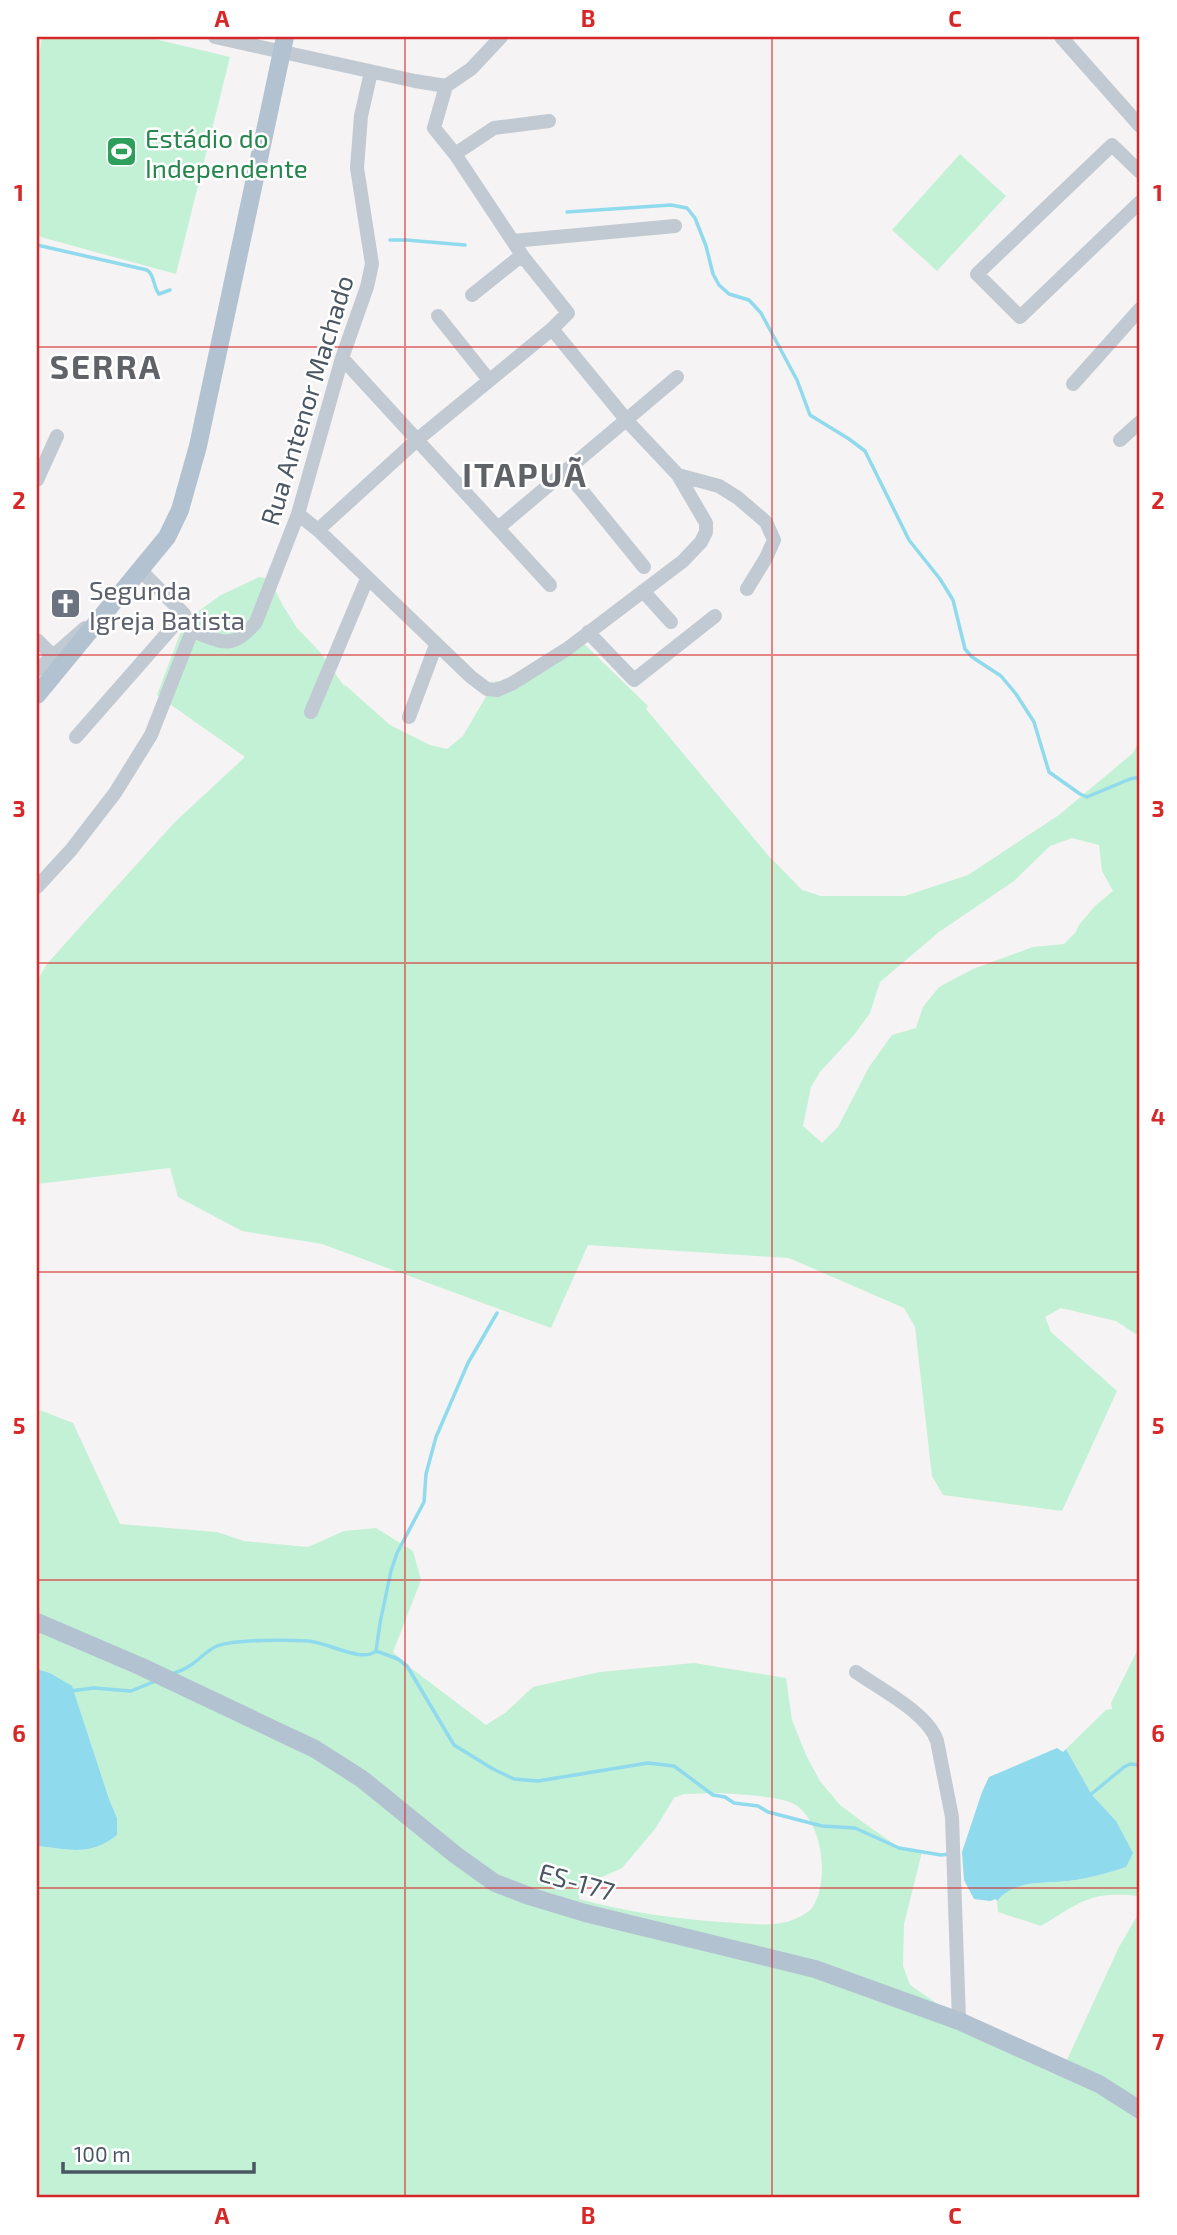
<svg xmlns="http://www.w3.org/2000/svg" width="1177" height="2235" font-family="'Exo 2',sans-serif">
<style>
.green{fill:#c3f1d5;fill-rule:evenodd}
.water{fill:#90daee}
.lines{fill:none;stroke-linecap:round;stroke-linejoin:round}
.stream{stroke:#90daee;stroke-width:3.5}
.minor{stroke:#c1cad2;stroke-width:14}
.major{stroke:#b3c2d1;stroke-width:18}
.grid{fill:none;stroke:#d62828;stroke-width:2;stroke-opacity:0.55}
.labels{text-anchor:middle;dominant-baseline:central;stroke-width:5;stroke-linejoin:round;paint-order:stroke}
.leisure-label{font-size:26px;fill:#27864d;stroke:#fff;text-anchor:start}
.street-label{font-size:26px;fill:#4a5661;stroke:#fff}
.worship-label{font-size:26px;fill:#5b616d;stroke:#fff;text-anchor:start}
.district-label{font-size:33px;font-weight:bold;letter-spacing:2px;fill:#5f6368;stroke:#fff}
.neatline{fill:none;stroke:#d62828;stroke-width:2.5}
.grid-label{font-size:23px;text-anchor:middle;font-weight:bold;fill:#d62828}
</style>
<rect width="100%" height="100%" fill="#f5f3f3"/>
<!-- green -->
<path class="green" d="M42,37H146L230,57L176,274L37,236V68Z
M960,154L1006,196L937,271L892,230Z
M259,577L270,579L282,604L297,628L320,652L344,686L345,685L390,725L430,745L447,749L463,736L495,681H508L579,639L648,706L646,709L767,854L802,890L821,896H905L968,875L1059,815L1133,753L1140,739V1337L1116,1321L1061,1308L1045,1317L1051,1332L1117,1391L1062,1511L943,1495L932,1476L915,1327L904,1308L789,1258L588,1245L551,1328L322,1244L242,1231L178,1197L170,1168L37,1184V981L47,964L80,927L175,822L245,757L157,695L185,621L221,595ZM1072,838L1099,845L1102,871L1113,891L1095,906L1079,925L1076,932L1064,944L1033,947L973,969L939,987L923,1007L916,1028L892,1035L869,1067L838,1127L822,1143L803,1126L811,1087L820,1072L854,1035L870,1013L880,982L939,932L1014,881L1050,846Z
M37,1409L73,1423L120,1524L217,1532L244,1541L308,1547L344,1531L376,1528L413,1551L421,1580L393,1652L407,1665L486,1725L505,1713L533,1687L600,1672L694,1663L786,1678L792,1720L806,1755L820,1781L840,1805L868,1826L897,1846L922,1852L904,1924L903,1966L910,1985L942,2007L1066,2062L1119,1947L1140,1911V2198H37V1846C68,1849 91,1857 117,1835V1818L109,1799L72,1687L50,1673L37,1669ZM718,1793C734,1794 784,1796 796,1805C823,1824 830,1881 812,1908C809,1912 800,1917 795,1919C776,1927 757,1924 737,1923C684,1920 630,1913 579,1899L580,1887L622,1868L655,1829L674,1798L684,1794Z
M1140,1645V1896C1090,1891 1082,1901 1041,1926L998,1912L997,1901C1015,1879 1043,1884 1068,1881C1087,1879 1108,1873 1126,1867L1116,1821L1092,1795L1066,1749L1106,1710L1112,1709L1111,1703Z"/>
<!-- water -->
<path class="water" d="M37,1669L50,1673L72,1686L109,1799L117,1818V1835C91,1857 68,1849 37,1846Z
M1057,1748L1063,1752L1066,1749L1092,1795L1116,1821L1133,1853L1126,1867C1108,1873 1087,1879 1068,1881C1043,1884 1015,1879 997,1901L996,1899L990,1901L974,1899L964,1880L962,1852L982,1792L989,1777Z"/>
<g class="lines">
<!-- stream -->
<path class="stream" d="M567,212L671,205L687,208L695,218L706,246L713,274L719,285L729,294L749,300L761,313L797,380L810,415L849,439L865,451L909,540L940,579L953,600L965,649L972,657L1001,676L1016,694L1034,722L1049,772L1080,794L1087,797L1130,779L1140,777
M390,240H406L465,245
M37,245L147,270C155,275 153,287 159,294L170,290
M376,1651L380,1623L391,1571L397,1553L424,1502L426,1474L436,1437L468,1363L497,1313
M171,1674C178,1672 185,1669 191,1665C200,1659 207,1650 217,1646C234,1639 289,1640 309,1641C329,1643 362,1663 376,1651L398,1659L407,1666L454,1745L493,1769L514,1779L538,1781L648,1763L674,1766L713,1795L725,1797L734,1803L758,1806L768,1812L822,1826L855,1828L899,1848L941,1855L949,1854
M70,1691L94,1688L131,1691L158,1680
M1089,1796L1124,1767L1130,1764L1140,1765"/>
<!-- minor -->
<path class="minor" d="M215,37L415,81L446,86
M1061,37L1140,126
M446,86L434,128L455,154L524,258L568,313L552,329L629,423L678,475L719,486L738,498L766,522L774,540L766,558L747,589
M446,86L471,69L501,37
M455,154L494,128L549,121
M1140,172L1112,145L977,274L1020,317L1140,202
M513,241L675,226
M472,295L522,255
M438,316L489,380
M342,358L550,585
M1073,384L1140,309
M1120,440L1140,422
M565,470L644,567
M37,480L57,436
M298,514L318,530L471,677L487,689L497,690L513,683L567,649L683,561L701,542L706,532V523L678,475
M498,528L677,377
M318,530L418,439L552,329
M643,591L671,622
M192,631C223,642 232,651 256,622L298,514L342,358L367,287L372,264L357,168L361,116L371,72
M588,632L634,680L715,616
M37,640L53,656
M37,670L85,628
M311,712L367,579
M409,717L436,645
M76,737L184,614
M37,887L71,850L115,793L151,735L192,631L184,614L140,570
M856,1672C880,1689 928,1713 937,1741L952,1817L959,2021"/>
<!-- major -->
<path class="major" d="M37,695L167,537L180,510L198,446L285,37
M37,1622L142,1667L315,1749L362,1779L457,1856L495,1883L529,1896L585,1913L815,1969L959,2021L1099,2084L1140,2110"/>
</g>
<!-- grid -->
<path class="grid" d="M405,37V2198M772,37V2198M37,347H1140M37,655H1140M37,963H1140M37,1272H1140M37,1580H1140M37,1888H1140"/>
<!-- icons -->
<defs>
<symbol id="stadium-square" viewBox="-11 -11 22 22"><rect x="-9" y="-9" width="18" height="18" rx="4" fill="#2e9e5b" stroke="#fff"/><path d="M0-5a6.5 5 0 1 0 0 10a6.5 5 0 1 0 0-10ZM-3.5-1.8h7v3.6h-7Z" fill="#fff"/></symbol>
<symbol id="church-square" viewBox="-11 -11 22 22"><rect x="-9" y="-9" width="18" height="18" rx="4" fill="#6b7280" stroke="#fff"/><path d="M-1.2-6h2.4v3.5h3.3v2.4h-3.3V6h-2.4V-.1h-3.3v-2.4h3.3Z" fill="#fff"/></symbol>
</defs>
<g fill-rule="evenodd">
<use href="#stadium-square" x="104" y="134" width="35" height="35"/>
<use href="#church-square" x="48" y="586" width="35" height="35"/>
</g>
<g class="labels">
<!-- leisure labels -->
<g class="leisure-label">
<text x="145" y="137">Estádio do<tspan x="145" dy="30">Independente</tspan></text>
</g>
<!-- street labels -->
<g class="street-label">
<text transform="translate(306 400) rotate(-73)">Rua Antenor Machado</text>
<text transform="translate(577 1881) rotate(16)">ES-177</text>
</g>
<!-- worship labels -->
<g class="worship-label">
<text x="89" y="589">Segunda<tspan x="89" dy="30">Igreja Batista</tspan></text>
</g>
<!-- district labels -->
<g class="district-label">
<text x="106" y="366">SERRA</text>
<text x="525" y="474">ITAPUÃ</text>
</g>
</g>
<!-- border -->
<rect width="1177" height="2235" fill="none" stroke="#ffffff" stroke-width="77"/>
<!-- scale -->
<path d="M63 2162v10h191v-10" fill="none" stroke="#4a5661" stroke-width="3.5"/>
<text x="74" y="2162" font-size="21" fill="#4a5661" stroke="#ffffff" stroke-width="5" paint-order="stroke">100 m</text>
<rect x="38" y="38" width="1100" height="2158" class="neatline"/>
<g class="grid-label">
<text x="222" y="27">A</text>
<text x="588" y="27">B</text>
<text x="955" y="27">C</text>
<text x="19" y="201">1</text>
<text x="1158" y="201">1</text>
<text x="19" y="509">2</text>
<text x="1158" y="509">2</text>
<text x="19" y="817">3</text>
<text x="1158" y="817">3</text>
<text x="19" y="1125">4</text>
<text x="1158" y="1125">4</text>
<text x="19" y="1434">5</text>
<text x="1158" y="1434">5</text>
<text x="19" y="1742">6</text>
<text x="1158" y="1742">6</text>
<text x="19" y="2050">7</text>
<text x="1158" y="2050">7</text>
<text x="222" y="2224">A</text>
<text x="588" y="2224">B</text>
<text x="955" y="2224">C</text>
</g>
</svg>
